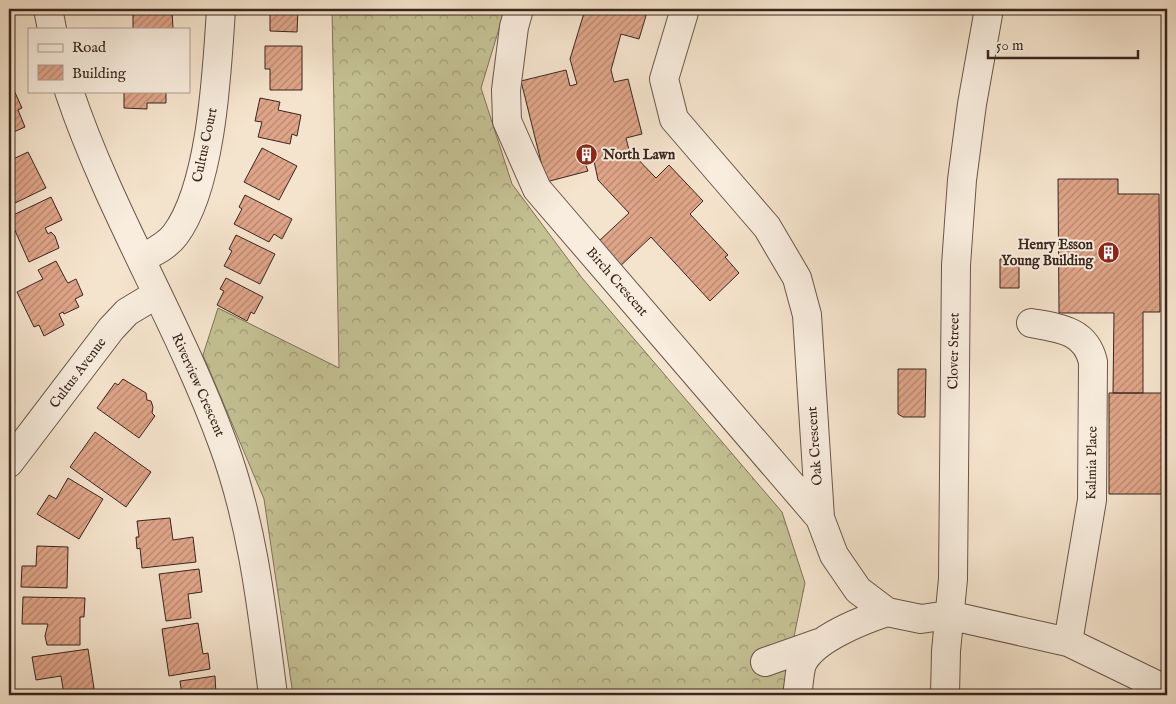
<svg xmlns="http://www.w3.org/2000/svg" width="1176" height="704" font-family="'IM FELL English',serif">
<style>
.forest{fill:url(#forest-crowns);stroke:#7f7458}
.building{fill:url(#building-hatch);stroke:#3a261e}
.lines{fill:none;stroke-linecap:round;stroke-linejoin:round}
.minor-casing{stroke:#69564a;stroke-width:30}
.minor{stroke:#f8edde;stroke-width:28}
.labels{text-anchor:middle;dominant-baseline:central;stroke-width:4;stroke-linejoin:round;paint-order:stroke}
.street-label{font-size:14px;fill:#3a261e;stroke:#f8edde}
.poi-label{font-size:14px;font-weight:bold;fill:#3a261e;stroke:#f8edde;text-anchor:start}
</style>
<defs>
<pattern id="forest-crowns" width="20" height="18" patternUnits="userSpaceOnUse" patternTransform="scale(1.25)"><rect width="20" height="18" fill="#c4c193"/><path d="M2 6a3 3 0 1 1 6 0M12 15a3 3 0 1 1 6 0" fill="none" stroke="#a09d77"/></pattern>
<pattern id="building-hatch" width="6" height="6" patternUnits="userSpaceOnUse" patternTransform="scale(1.25)"><rect width="6" height="6" fill="#dfa588"/><path d="M-1 1l2-2M0 6l6-6M5 7l2-2" fill="none" stroke="#b6866f"/></pattern>
</defs>
<rect width="100%" height="100%" fill="#f5e4cd"/>
<filter id="stains"><feTurbulence type="fractalNoise" baseFrequency=".004" numOctaves="4"/><feColorMatrix values="0 0 0 0 .2 0 0 0 0 .09 0 0 0 0 .02 0 0 0 .5 -.17"/></filter>
<radialGradient id="worn" r=".72"><stop offset=".6" stop-color="#630" stop-opacity="0"/><stop offset="1" stop-color="#630" stop-opacity=".3"/></radialGradient>
<!-- forest -->
<path class="forest" d="M332,9H505L481,88L512,184L582,278L782,512L805,583L782,695H293L264,499L203,355L218,308L339,368Z"/>
<!-- building -->
<path class="building" d="M265,9H298L297,32L270,31V9Z
M570,9H648L639,39L621,34L611,70L614,82L628,79L642,134L626,138L629,150L656,178L669,165L703,201L690,214L728,255L725,257L739,273L710,301L651,237L615,271L599,241L629,213L598,180L594,161L585,163L588,171L546,182L521,81L566,70L570,86L577,84L570,59L584,13Z
M172,10L173,29H133V11Z
M265,46H302V90H270V69H265Z
M13,88L22,108L18,110L25,127L9,134V90Z
M124,91H166V103H147V109L124,108Z
M260,98L280,102L278,110L301,115L297,136L292,134L290,144L258,137L262,122L255,121Z
M262,148L297,166L279,200L244,182Z
M28,152L46,188L13,204L9,195V161Z
M1058,179H1118V194H1159L1160,312H1143V393H1113L1114,313H1059Z
M245,195L292,219L282,239L274,234L269,242L234,224L242,209L239,207Z
M51,197L62,220L45,228L48,234L51,232L55,236L59,248L29,262L9,217Z
M236,235L275,254L260,284L224,266L232,251L229,249Z
M1000,259H1019V288H1000Z
M56,261L66,280L68,283L76,279L83,295L75,299L79,307L64,314L63,312L59,314L64,325L44,336L39,325L34,327L17,292L43,279L38,270Z
M226,278L263,297L254,314L251,312L247,321L217,305L224,291L220,289Z
M898,369H926L925,417H903L898,414Z
M123,379L146,393L147,400L151,401L153,407L152,413L155,416L139,438L97,408L115,383L118,385Z
M9,390L15,402L9,405Z
M1109,393H1167V494H1109Z
M95,432L151,472L126,507L70,467Z
M68,478L103,499L79,539L37,514L49,495L56,499Z
M170,518L173,540L193,537L196,562L142,568L140,548L137,549L136,537H139L137,521Z
M37,546L68,547L67,588L21,587L22,566H36Z
M199,569L202,592L188,594L191,618L166,621L159,574Z
M23,597L85,598L84,617H80V645H47L45,636L48,624H22Z
M198,623L203,654L208,653L210,669L169,676L162,629Z
M88,649L95,695H64L61,676L36,680L32,657Z
M215,676L216,694L182,695L180,681Z"/>
<g class="lines">
<defs>
<path id="minor" d="M48,9L52,29
M519,9L514,27L506,90L507,121L537,189L820,518
M685,9L664,79L674,119L767,227L797,278L807,315L820,518L834,555L858,590L887,612L921,619L948,615L1068,642L1167,690
M69,91C110,213 179,323 223,444C253,525 262,610 273,695
M141,259C153,252 166,247 175,235C212,186 217,70 221,9
M1031,323C1059,328 1086,330 1093,362L1092,500L1068,642
M9,463L111,329L127,312L157,294
M765,662L819,643
M797,695C799,686 799,673 802,664C813,639 863,620 887,612
M945,695L946,651L953,579L956,265L962,180L972,104L989,9"/>
</defs>
<!-- minor casing -->
<use href="#minor" class="minor-casing"/>
<!-- minor -->
<use href="#minor" class="minor"/>
</g>
<!-- icons -->
<defs>
<symbol id="building-disc" viewBox="-11 -11 22 22"><circle r="9.5" fill="#8f2418" stroke="#f8edde"/><path d="M-4-6H4V6H1V3H-1V6H-4ZM-2.5-4.3h1.7v1.8h-1.7ZM.8-4.3h1.7v1.8H.8ZM-2.5-1h1.7V.8h-1.7ZM.8-1h1.7V.8H.8Z" fill="#fff"/></symbol>
</defs>
<g fill-rule="evenodd">
<use href="#building-disc" x="574" y="142" width="25" height="25"/>
<use href="#building-disc" x="1096" y="240" width="25" height="25"/>
</g>
<g class="labels">
<!-- street labels -->
<g class="street-label">
<text transform="translate(205 145) rotate(-78)">Cultus Court</text>
<text transform="translate(617 282) rotate(49)">Birch Crescent</text>
<text transform="translate(954 351) rotate(-89)">Clover Street</text>
<text transform="translate(78 373) rotate(-53)">Cultus Avenue</text>
<text transform="translate(198 385) rotate(66)">Riverview Crescent</text>
<text transform="translate(815 446) rotate(-94)">Oak Crescent</text>
<text transform="translate(1092 463) rotate(-89)">Kalmia Place</text>
</g>
<!-- poi labels -->
<g class="poi-label">
<text x="603" y="155">North Lawn</text>
<text x="1093" y="245" text-anchor="end">Henry Esson<tspan x="1093" dy="16">Young Building</tspan></text>
</g>
</g>
<!-- margin -->
<rect width="1176" height="704" fill="none" stroke="#f5e4cd" stroke-width="30"/>
<rect x="10" y="10" width="1156" height="684" fill="none" stroke="#3a261e" stroke-width="2.5"/>
<rect x="15" y="15" width="1146" height="674" fill="none" stroke="#3a261e"/>
<!-- legend -->
<rect x="28" y="28" width="162" height="65" fill="#f8edde" stroke="#ac9d91"/>
<rect x="38" y="44" width="25" height="8" fill="#f8edde" stroke="#ac9d91"/>
<text x="72" y="52" font-size="15" fill="#3a261e">Road</text>
<rect x="38" y="65" width="25" height="15" fill="url(#building-hatch)" stroke="#ac9d91"/>
<text x="72" y="78" font-size="15" fill="#3a261e">Building</text>
<!-- scale -->
<path d="M988 50v8h150v-8" fill="none" stroke="#3a261e" stroke-width="2.5"/>
<text x="996" y="50" font-size="15" fill="#3a261e" stroke="#f8edde" stroke-width="4" paint-order="stroke">50 m</text>
<rect width="100%" height="100%" filter="url(#stains)"/>
<rect width="100%" height="100%" fill="url(#worn)"/>
</svg>
